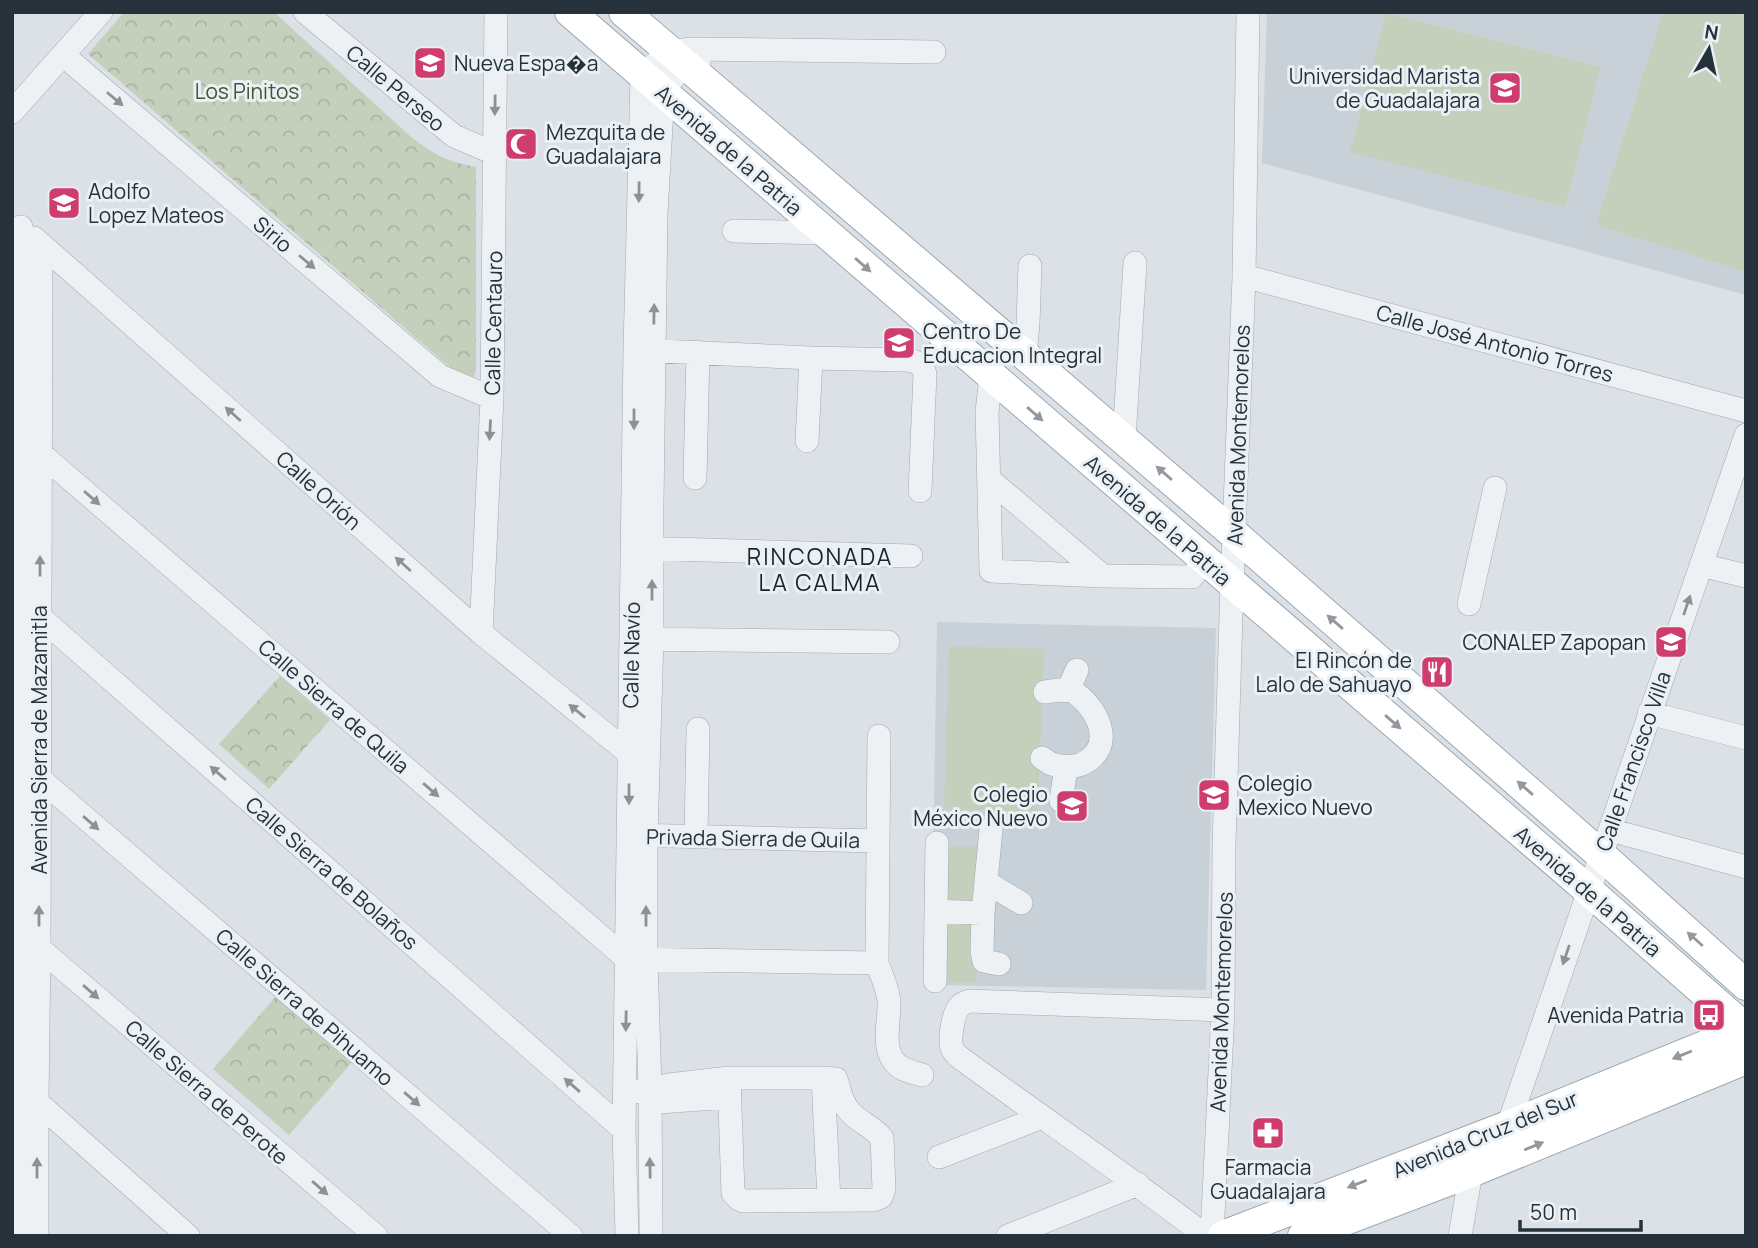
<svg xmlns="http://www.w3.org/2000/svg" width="1758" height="1248" font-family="Manrope,sans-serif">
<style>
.built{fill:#c9d1d8}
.forest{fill:url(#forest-crowns)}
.pitch{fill:#c5d0bc}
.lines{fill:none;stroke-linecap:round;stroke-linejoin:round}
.minor-casing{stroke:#a1a9b0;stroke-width:24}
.major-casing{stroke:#9aa8b1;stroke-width:32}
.minor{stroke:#eef1f4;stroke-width:23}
.major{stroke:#fff;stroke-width:30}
.oneway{fill:#8a9298}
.oneway2{fill:#92989e}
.labels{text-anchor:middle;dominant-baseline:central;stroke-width:6;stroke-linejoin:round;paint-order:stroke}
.poi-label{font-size:21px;fill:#25323c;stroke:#eaf0f4;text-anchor:start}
.street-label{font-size:21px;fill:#25323c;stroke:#eaf0f4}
.park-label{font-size:21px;fill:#405732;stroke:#eaf0f4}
.neighbourhood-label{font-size:23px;letter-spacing:2px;fill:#18232c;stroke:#eaf0f4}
</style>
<defs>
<pattern id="forest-crowns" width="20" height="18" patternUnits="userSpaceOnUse" patternTransform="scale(1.75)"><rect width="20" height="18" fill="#c5d0bc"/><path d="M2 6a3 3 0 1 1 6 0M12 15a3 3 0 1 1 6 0" fill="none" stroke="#a9b3a2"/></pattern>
</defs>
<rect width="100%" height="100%" fill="#dbe1e6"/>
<!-- built -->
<path class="built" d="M1267,12H1746V295L1262,163Z
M937,622L1216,628L1206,990L931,985Z"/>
<!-- forest -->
<path class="forest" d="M124,12H274L410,136C435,155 445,161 476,167V370L473,378L452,369L88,54Z
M280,676L330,720L269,789L219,744Z
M276,996L353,1061L289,1135L213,1069Z"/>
<!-- pitch -->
<path class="pitch" d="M1663,12H1733L1746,16V272L1596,225Z
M1386,13L1601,67L1565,207L1350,152Z
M949,646L1044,649L1038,812L944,809Z
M942,846L981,847L979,909L940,907Z
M941,915L979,916L976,983L938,982Z"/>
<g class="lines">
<defs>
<path id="minor" d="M305,12L454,136L494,153
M63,55L440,376L492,398
M12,112L101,12
M734,231L826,233
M34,238L481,633L630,754
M1244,276L1746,411
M638,350L811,358L905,360C916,361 922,363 925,374L920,491
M1025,355L1028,324L1030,266
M991,376L987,412L991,571L1103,576L1192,577L1205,560
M1124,439L1135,263
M807,441L811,358
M40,453L627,959L877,963
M695,478L698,352
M990,480L1103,576
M638,548L911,556
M1701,565L1746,576
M1469,604L1495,488
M40,617L624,1130
M481,633L492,398L496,12
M637,639L888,642
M1045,692L1059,690L1072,691
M1649,713L1746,738
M879,736L877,963C882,976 887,987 889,1000C890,1019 882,1044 893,1060C899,1070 912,1072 922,1075
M1042,758L1051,764L1066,767
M39,778L571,1236
M1061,801L1066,767C1071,766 1078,766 1082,764C1118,747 1097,706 1072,691V681L1077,670
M1610,830L1746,867
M632,835L877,841
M696,837L698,729
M986,882L1021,903
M936,911L983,913L991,829
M983,913L982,952L984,961L999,964
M39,948L376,1236
M935,981L937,843
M823,1078L829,1200
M635,1092L669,1085L729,1078H823L836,1079C840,1091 841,1102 850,1112C859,1122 873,1127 882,1138L884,1189L881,1197L873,1200L743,1201L739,1199L733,1193L729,1078
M37,1102L188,1236
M659,1102L729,1097
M1508,1126L1746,435
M939,1157L1042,1117
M16,1236L21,227
M37,1236V1102L39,948L41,244
M627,1236L624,1130L635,349L642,75L670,51L694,49L934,52
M651,1236L650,1089L646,959V836L652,638V502L656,213L663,92C674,76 680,67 699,61
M1008,1236L1138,1184
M1206,1236C1125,1174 1041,1117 959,1057C956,1054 953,1052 952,1048C949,1039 953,1013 960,1006C963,1003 966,1002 970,1001L1223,1010
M1212,1236L1223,1010L1224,845L1232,583L1244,276L1248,12
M1460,1236L1471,1172"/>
<path id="major" d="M570,12L1588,890L1746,1029
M624,12L1234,534L1601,855L1746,985
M1223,1236L1508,1126L1746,1029
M1303,1236L1471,1172L1746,1059"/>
</defs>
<!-- minor casing -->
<use href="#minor" class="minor-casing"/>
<!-- major casing -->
<use href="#major" class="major-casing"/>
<!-- minor -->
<use href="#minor" class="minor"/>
<!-- major -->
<use href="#major" class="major"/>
</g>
<!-- one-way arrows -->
<defs><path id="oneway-solid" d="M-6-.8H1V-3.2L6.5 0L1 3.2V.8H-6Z" transform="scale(1.75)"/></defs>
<g class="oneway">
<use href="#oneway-solid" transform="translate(115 99) rotate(40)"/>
<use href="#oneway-solid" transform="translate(495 105) rotate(91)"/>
<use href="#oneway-solid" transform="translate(639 192) rotate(91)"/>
<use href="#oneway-solid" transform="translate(307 262) rotate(40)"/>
<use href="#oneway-solid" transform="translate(654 314) rotate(-89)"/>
<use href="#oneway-solid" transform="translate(233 414) rotate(-138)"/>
<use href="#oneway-solid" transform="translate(634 419) rotate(90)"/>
<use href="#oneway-solid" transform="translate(490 430) rotate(93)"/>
<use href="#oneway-solid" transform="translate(92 498) rotate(41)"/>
<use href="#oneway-solid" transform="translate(403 564) rotate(-138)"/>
<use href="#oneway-solid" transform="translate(40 566) rotate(-90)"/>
<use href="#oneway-solid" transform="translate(652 590) rotate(-90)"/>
<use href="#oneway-solid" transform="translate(1687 605) rotate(-71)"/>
<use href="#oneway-solid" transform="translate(577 711) rotate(-141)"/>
<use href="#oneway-solid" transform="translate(218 773) rotate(-139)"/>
<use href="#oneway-solid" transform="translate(431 790) rotate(41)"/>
<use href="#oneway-solid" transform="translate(629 794) rotate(90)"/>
<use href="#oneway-solid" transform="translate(91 823) rotate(41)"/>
<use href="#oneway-solid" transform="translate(39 916) rotate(-90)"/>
<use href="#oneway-solid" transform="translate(646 916) rotate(-90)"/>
<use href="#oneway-solid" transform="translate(1566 955) rotate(109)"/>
<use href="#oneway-solid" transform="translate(91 992) rotate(41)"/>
<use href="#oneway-solid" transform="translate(626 1021) rotate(91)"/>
<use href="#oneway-solid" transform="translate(572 1085) rotate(-139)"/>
<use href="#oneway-solid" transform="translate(412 1099) rotate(41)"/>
<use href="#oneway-solid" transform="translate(37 1168) rotate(-90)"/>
<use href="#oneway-solid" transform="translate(650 1168) rotate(-91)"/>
<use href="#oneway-solid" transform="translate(320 1188) rotate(41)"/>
</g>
<g class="oneway2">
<use href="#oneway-solid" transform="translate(863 265) rotate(41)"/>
<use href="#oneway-solid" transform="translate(1035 414) rotate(41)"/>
<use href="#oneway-solid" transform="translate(1164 473) rotate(-139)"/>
<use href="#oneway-solid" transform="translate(1335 622) rotate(-139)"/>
<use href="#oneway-solid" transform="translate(1393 722) rotate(41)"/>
<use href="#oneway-solid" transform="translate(1525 788) rotate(-139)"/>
<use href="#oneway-solid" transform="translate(1695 939) rotate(-138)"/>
<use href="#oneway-solid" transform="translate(1682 1055) rotate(158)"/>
<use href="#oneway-solid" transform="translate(1534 1146) rotate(-22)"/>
<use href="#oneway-solid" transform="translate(1357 1184) rotate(159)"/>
</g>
<!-- icons -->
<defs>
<symbol id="school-square" viewBox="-11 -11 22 22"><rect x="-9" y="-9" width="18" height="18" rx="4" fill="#ce3d6e" stroke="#eaf0f4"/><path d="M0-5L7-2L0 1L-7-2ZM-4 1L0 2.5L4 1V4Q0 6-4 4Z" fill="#fff"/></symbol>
<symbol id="university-square" viewBox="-11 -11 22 22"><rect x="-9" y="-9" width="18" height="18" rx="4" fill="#ce3d6e" stroke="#eaf0f4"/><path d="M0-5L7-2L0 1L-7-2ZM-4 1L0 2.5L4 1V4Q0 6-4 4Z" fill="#fff"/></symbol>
<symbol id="mosque-square" viewBox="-11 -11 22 22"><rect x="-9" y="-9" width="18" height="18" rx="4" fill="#ce3d6e" stroke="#eaf0f4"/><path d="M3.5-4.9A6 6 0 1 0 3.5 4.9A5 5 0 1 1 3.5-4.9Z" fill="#fff"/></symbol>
<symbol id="restaurant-square" viewBox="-11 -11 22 22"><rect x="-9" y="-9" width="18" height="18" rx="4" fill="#ce3d6e" stroke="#eaf0f4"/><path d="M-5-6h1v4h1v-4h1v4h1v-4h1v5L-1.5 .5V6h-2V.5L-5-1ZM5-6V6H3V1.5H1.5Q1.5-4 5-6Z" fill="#fff"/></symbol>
<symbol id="bus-square" viewBox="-11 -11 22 22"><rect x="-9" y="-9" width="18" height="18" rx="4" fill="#ce3d6e" stroke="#eaf0f4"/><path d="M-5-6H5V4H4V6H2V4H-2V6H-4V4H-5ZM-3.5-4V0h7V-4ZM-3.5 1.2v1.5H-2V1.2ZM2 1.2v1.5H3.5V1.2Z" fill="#fff"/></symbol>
<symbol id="pharmacy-square" viewBox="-11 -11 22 22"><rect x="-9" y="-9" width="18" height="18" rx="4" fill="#ce3d6e" stroke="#eaf0f4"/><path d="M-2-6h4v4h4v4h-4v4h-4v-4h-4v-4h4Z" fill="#fff"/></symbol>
</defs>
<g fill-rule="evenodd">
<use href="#school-square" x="411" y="44" width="38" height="38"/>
<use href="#university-square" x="1486" y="69" width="38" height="38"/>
<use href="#mosque-square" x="502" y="125" width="38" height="38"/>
<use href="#school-square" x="45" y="184" width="38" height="38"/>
<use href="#school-square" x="880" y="324" width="38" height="38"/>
<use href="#university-square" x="1652" y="623" width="38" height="38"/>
<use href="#restaurant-square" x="1418" y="653" width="38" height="38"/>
<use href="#university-square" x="1195" y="776" width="38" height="38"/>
<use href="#school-square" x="1053" y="787" width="38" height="38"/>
<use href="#bus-square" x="1690" y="996" width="38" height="38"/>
<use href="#pharmacy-square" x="1249" y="1114" width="38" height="38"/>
</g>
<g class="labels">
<!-- poi labels -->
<g class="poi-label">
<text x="454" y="63">Nueva Espa�a</text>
<text x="1480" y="76" text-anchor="end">Universidad Marista<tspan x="1480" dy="24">de Guadalajara</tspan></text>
<text x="546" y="132">Mezquita de<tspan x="546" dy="24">Guadalajara</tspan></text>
<text x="88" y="191">Adolfo<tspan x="88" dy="24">Lopez Mateos</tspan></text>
<text x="923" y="331">Centro De<tspan x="923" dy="24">Educacion Integral</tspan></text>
<text x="1646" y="642" text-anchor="end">CONALEP Zapopan</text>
<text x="1412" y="660" text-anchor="end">El Rincón de<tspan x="1412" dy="24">Lalo de Sahuayo</tspan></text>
<text x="1238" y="783">Colegio<tspan x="1238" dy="24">Mexico Nuevo</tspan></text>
<text x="1048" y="794" text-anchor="end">Colegio<tspan x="1048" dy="24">México Nuevo</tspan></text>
<text x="1684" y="1015" text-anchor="end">Avenida Patria</text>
<text x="1268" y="1167" text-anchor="middle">Farmacia<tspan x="1268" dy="24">Guadalajara</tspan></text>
</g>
<!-- street labels -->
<g class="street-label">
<text transform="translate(396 88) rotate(40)">Calle Perseo</text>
<text transform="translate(729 150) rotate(41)">Avenida de la Patria</text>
<text transform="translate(273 234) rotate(40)">Sirio</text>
<text transform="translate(493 323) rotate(-89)">Calle Centauro</text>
<text transform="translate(1495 343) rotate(15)">Calle José Antonio Torres</text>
<text transform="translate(1238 435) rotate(-88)">Avenida Montemorelos</text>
<text transform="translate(319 490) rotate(42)">Calle Orión</text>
<text transform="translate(1158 520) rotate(41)">Avenida de la Patria</text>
<text transform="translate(631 655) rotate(-89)">Calle Navío</text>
<text transform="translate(334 706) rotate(41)">Calle Sierra de Quila</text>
<text transform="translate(39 740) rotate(-90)">Avenida Sierra de Mazamitla</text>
<text transform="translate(1633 761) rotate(-71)">Calle Francisco Villa</text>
<text transform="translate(753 838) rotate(1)">Privada Sierra de Quila</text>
<text transform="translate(332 873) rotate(41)">Calle Sierra de Bolaños</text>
<text transform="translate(1588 891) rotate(41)">Avenida de la Patria</text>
<text transform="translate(1221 1002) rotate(-88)">Avenida Montemorelos</text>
<text transform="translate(305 1007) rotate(41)">Calle Sierra de Pihuamo</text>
<text transform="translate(207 1092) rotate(41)">Calle Sierra de Perote</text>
<text transform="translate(1485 1134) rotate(-22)">Avenida Cruz del Sur</text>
</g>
<!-- park labels -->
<g class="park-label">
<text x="247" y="91">Los Pinitos</text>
</g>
<!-- neighbourhood labels -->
<g class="neighbourhood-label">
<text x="820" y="556">RINCONADA<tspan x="820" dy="26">LA CALMA</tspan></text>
</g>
</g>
<!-- border -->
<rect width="1758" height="1248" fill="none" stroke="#25323c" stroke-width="28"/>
<!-- north arrow -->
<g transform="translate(1709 49) rotate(9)" stroke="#eaf0f4" stroke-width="5" paint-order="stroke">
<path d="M0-5L12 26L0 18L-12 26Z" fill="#25323c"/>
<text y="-10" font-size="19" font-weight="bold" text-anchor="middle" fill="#25323c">N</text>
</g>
<!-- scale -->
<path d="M1520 1220v10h121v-10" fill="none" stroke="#25323c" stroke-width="3.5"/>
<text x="1530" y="1220" font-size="21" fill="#25323c" stroke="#eaf0f4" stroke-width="5" paint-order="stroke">50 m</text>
</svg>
